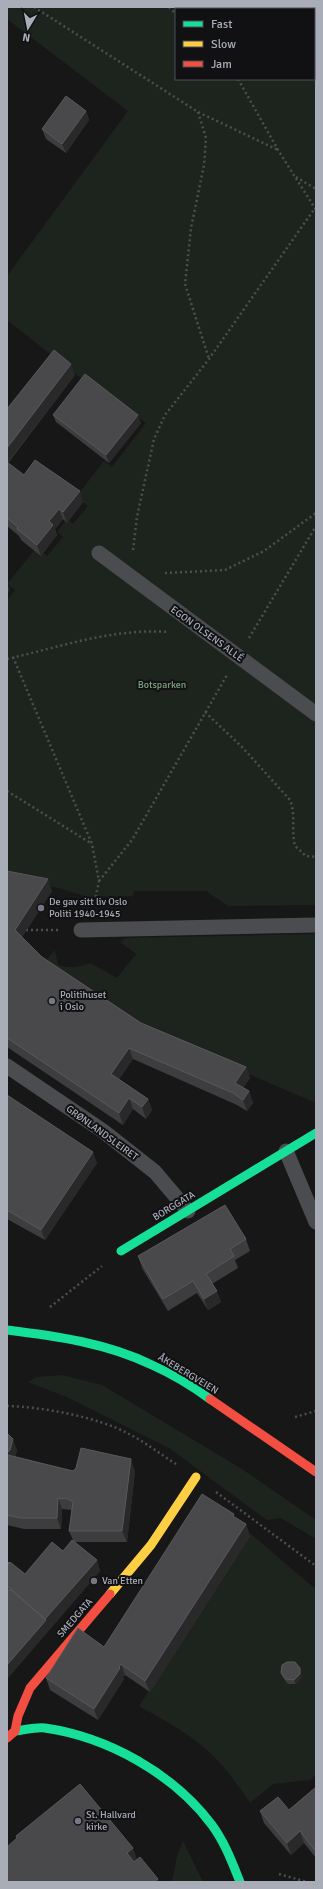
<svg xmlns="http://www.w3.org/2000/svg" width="323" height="1889" font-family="Signika,sans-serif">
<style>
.green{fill:#1d241e;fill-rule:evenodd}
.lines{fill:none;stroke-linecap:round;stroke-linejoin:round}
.path{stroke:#4d4e52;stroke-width:2.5;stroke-dasharray:2 3;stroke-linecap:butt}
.lane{stroke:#4b4c50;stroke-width:15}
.fast{stroke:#16e098;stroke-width:9}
.slow{stroke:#ffcf43;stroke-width:9}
.jam{stroke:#f24e42;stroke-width:9}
.wall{fill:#3d3d3f}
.shaded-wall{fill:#29292a}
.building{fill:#49494c;stroke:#58595d}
.poi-dot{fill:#757880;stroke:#111113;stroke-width:1.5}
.labels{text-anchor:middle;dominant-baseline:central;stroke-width:4;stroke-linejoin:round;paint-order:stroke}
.street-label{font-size:10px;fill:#a8adb8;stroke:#111113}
.park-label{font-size:10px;fill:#7fa381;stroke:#111113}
.poi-label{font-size:10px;fill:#a8adb8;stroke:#111113;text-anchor:start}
</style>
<rect width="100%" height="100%" fill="#171717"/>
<!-- green -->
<path class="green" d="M7,7H316V905L228,906L206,891H134L133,896L88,897L63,889L7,877V600L15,590L7,584L36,548L47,556L63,537L57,532L67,519L73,524L88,506L76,497L104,461L112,467L146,423L90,379L87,383L7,320V276L128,111L7,19ZM176,9H314V79H176Z
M316,934V1103L150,1032L49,963L47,959L55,950L58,965C71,969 79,967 90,963L117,978L136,954L120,942L126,938Z
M62,1375L102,1385L242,1469L316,1520V1539L281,1518L267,1520L169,1448L69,1398L28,1382L36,1377Z
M250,1533L314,1588L316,1585V1774L310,1780L273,1784L250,1803C237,1784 224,1765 207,1750C187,1732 162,1719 139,1706Z
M183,1841L203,1882H172L177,1856Z"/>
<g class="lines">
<!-- path -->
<path class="path" d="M34,7L198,112L278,150
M169,7L176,14
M238,79L278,150L316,210
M198,112L206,138L204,165L191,228L185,284L209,359
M296,177L316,189
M133,550L137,517L154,439L165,415L209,359L315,208
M165,573L225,570L264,551L316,513
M249,638L316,526
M13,657L92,844L99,881L95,900L91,909
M7,659C60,647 113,628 168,632
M205,712L242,747L290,800C296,815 291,830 295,846L306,856L316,857
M7,791L92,844
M99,881L132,840L227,675
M26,930H59
M50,1307L102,1266
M7,1406C43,1407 98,1417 129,1434C145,1442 160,1454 176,1464
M295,1417L316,1411
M216,1492L316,1566
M279,1874L307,1882"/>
<!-- lane -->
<path class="lane" d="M99,553L316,714
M81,930L316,925
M7,1066L103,1131L155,1172L188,1211
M286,1151L316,1222"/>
<!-- fast -->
<path class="fast" d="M121,1251L316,1133
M7,1330C56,1336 107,1343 152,1365C172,1374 192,1386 210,1399
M15,1731C25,1730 35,1727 45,1728C108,1737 174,1774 212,1825C225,1843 232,1862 240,1882"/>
<!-- slow -->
<path class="slow" d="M110,1594L151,1545L196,1477"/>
<!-- jam -->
<path class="jam" d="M210,1399L316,1472
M7,1738L15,1731L18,1716L30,1688L110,1594"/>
</g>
<!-- wall -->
<path class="wall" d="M86,111L89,120L66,153L46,139L42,129Z
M75,375L8,463L24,475L83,502L67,523L63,519L55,529L57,535L41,556L21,540L19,536L7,526V409Z
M53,415L141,423L109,463L56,422Z
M7,871L52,891L22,937L42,957L141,1023L246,1067L250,1078L243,1088L249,1091L253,1103L247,1111L237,1105L133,1059L119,1079L148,1099L152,1110L146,1119L133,1109L123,1125L7,1047Z
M7,1095L97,1163L45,1240L7,1219Z
M246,1239L250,1251L235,1260L238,1268L212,1284L221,1302L208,1310L197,1293L168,1311L142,1268L138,1256Z
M7,1433L17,1450L15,1457L73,1471H135L127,1542H75L97,1560L100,1571L7,1679V1561L25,1574L63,1551L73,1540L69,1531L72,1510L62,1509L61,1529H24L7,1525Z
M234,1517L246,1524L250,1536L150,1692L125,1675L123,1677L124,1679L98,1720L50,1690L46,1678L104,1647Z
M281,1673H301V1678L296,1684H288L283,1678Z
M316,1787V1858L304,1843L291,1855L264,1823L260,1811L289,1810Z"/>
<!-- shaded-wall -->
<path class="shaded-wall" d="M86,111L89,120L66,153L62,144Z
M71,364L75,375L7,463V448Z
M138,415L141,423L109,463L106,455Z
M80,491L83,502L67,523L63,512Z
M59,509L63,519L55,529L57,535L41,556L37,545L49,521Z
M7,583L10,590L7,594Z
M48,879L52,891L19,941L15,930Z
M129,1048L133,1059L115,1085L111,1074Z
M246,1067L250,1078L239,1094L235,1083Z
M249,1091L253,1103L247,1111L243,1100Z
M129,1098L133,1109L123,1125L119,1113Z
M148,1099L152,1110L146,1119L142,1107Z
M93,1152L97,1163L45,1240L41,1230Z
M217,1291L221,1302L208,1310L204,1299Z
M13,1439L17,1450L14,1462L7,1468V1453Z
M131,1459L135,1471L127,1542L122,1531Z
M58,1498L62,1509L61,1529L57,1518Z
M246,1524L250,1536L150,1692L145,1681Z
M97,1560L100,1571L7,1679V1665L46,1620L45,1619Z
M121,1664L125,1675L123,1677L124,1679L98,1720L94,1709Z
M300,1668L301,1673V1678L296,1684L294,1680Z
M300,1831L304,1843L291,1855L287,1843Z
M133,1848L137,1859L131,1864L127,1853Z
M158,1879L159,1882H154Z"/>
<!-- building -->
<path class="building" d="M66,96L86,111L62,144L42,129Z
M54,350L71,364L7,448V409Z
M85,374L138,415L106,455L53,415Z
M35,460L80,491L63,512L59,509L49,521L53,525L37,545L17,529L18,527L7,518V462L24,475Z
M7,871L48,879L15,930L42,957L141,1023L246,1067L235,1083L249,1091L243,1100L233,1093L129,1048L111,1074L148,1099L142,1107L129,1098L119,1113L7,1038Z
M7,1095L93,1152L41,1230L7,1210Z
M225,1205L246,1239L230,1249L234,1256L206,1274L217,1291L204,1299L193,1281L163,1299L138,1256Z
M7,1433L13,1439L10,1450L7,1453Z
M81,1448L131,1459L122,1531H69L73,1502L68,1499L58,1498L57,1518H20L7,1515V1460L8,1455L73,1471L76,1468Z
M202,1494L234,1514L233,1516L246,1524L145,1681L121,1664L119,1667L120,1668L94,1709L46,1678L78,1628L104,1647Z
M72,1540L97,1560L45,1619L7,1586V1566L10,1562L25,1574L52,1542L63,1551Z
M7,1561L9,1563L7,1566Z
M10,1589L46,1620L7,1665V1592Z
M287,1662H295L300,1668V1674L294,1680L286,1679L281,1673L282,1665Z
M80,1784L133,1848L127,1853L134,1862L140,1857L158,1879L154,1882H7V1847L17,1838L16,1836Z
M316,1787V1852L300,1831L287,1843L260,1811L278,1797L289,1810Z"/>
<!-- markers -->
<g class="poi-dot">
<circle cx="41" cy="908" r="4"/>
<circle cx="52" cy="1001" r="4"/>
<circle cx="94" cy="1581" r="4"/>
<circle cx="78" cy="1821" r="4"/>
</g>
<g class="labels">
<!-- street labels -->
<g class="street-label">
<text transform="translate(207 634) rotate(36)">EGON OLSENS ALLÉ</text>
<text transform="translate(102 1133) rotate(36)">GRØNLANDSLEIRET</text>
<text transform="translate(174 1206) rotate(-31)">BORGGATA</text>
<text transform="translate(188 1374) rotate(31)">ÅKEBERGVEIEN</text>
<text transform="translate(75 1618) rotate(-49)">SMEDGATA</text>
</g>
<!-- park labels -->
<g class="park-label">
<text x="162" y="685">Botsparken</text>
</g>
<!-- poi labels -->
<g class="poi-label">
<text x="49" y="902">De gav sitt liv Oslo<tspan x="49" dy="12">Politi 1940-1945</tspan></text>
<text x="60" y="995">Politihuset<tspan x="60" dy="12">i Oslo</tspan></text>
<text x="102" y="1581">Van Etten</text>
<text x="86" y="1815">St. Hallvard<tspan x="86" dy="12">kirke</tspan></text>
</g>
</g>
<!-- border -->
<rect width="323" height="1889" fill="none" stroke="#a8adb8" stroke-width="16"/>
<!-- legend -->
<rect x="175" y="8" width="140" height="72" fill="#111113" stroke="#4d4f55"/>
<rect x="183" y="21" width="20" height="6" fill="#16e098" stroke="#4d4f55"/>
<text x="211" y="28" font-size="12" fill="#a8adb8">Fast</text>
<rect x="183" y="41" width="20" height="6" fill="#ffcf43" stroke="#4d4f55"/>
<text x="211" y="48" font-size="12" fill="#a8adb8">Slow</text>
<rect x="183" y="61" width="20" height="6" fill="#f24e42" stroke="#4d4f55"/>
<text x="211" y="68" font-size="12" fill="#a8adb8">Jam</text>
<!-- north arrow -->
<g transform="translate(28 28) rotate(190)" stroke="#111113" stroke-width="3" paint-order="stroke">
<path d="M0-3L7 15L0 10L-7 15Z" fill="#a8adb8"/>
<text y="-6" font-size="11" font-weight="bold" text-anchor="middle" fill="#a8adb8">N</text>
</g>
</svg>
